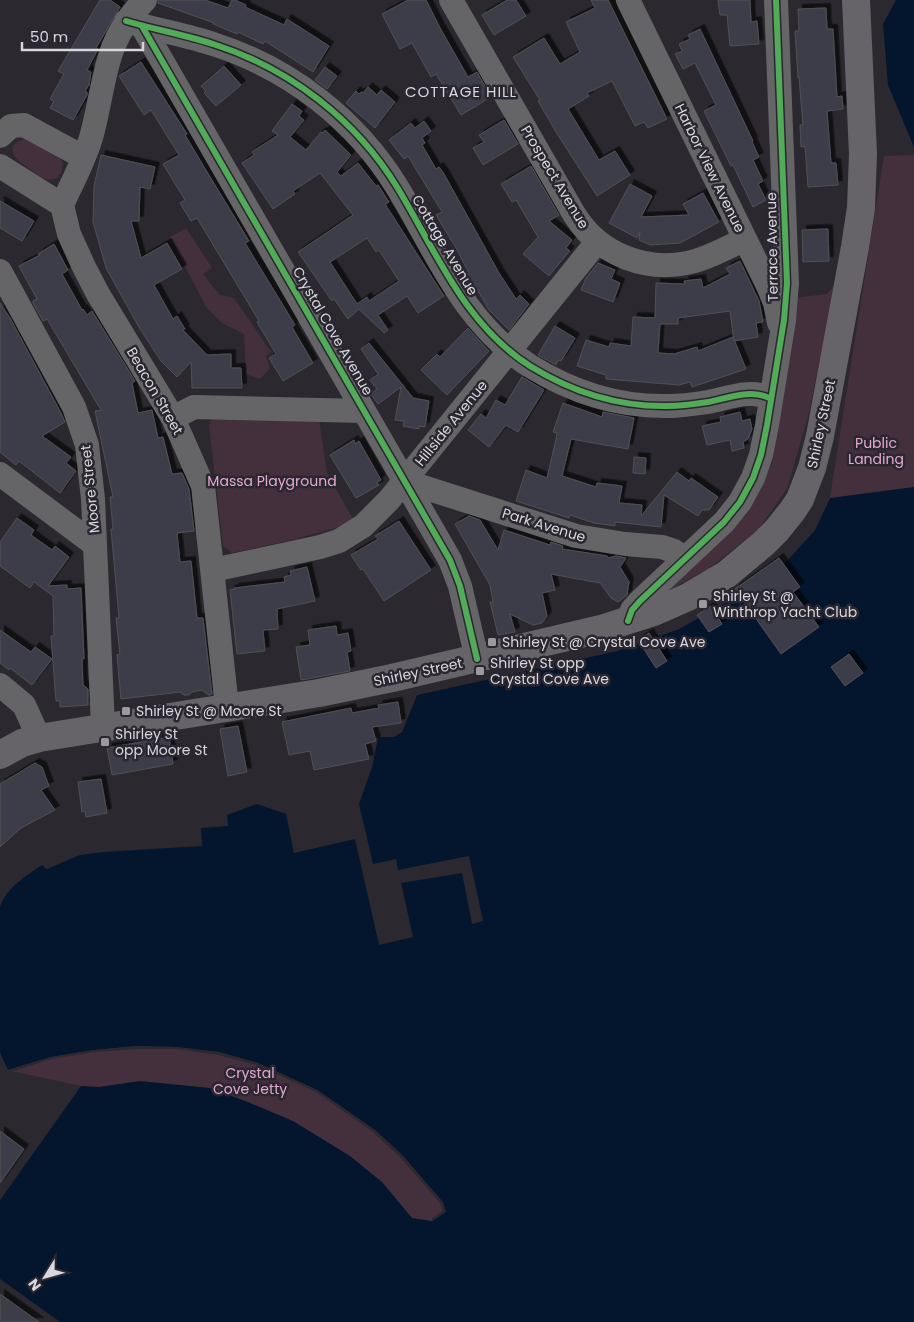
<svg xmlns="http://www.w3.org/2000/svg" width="914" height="1322" font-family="Poppins,sans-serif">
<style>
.green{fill:#44303d}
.water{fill:#04162d}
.pier{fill:#2b292f}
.building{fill:#3e3e48;stroke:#505054;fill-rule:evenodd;filter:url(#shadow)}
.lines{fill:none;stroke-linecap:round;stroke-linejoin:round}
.minor{stroke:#656466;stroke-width:24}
.major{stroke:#666468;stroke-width:28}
.cycleway-casing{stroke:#2a2731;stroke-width:9}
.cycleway{stroke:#51ab58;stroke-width:6}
.poi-dot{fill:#9b9aa0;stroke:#2a2731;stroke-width:2}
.labels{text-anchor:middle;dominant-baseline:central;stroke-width:5;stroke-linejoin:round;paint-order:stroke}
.street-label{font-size:14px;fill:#d8d7dd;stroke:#2a2731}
.park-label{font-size:14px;fill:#e6a8d0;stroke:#2a2731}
.poi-label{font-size:14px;fill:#d8d7dd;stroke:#2a2731;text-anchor:start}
.neighbourhood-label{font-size:15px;letter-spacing:1px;fill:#d8d7dd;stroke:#2a2731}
</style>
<defs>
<filter id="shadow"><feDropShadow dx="4.5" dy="-4.5" stdDeviation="0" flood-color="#0009"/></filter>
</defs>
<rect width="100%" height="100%" fill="#2b292f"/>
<!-- green -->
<path class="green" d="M27,138L60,157L63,164L61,173L57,178C53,179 49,180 45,179C39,177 34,172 29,169C13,158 2,145 27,138Z
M914,155V591L372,767L378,737H394L402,732L417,695L617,651L679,629L744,592L786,562L815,530L830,497L884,156Z
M186,228L212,268L203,274L220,295L234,298L271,352L266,356L270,368L260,379L246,374L244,334L222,323L206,307L170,237Z
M835,285L809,413L787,489L758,530L708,569L669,590L731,527L772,463L795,298L827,294Z
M212,418L319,420L327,473L353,519L343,526L288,541L232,553L223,546L209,425Z
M137,1046L219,1052L394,1092L469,1253L60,1322L0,1279V1200L81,1086L7,1070L51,1057L94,1050Z"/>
<!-- water -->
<path class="water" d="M896,0H914V147L888,85L883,24Z
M914,487V1322H60L0,1279V1200L81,1086L99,1087L140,1081L210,1088L248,1102L293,1121L350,1156L382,1182L412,1218L432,1221L445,1212L442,1202L403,1156L375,1130L317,1090L258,1063L219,1052L176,1047L137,1046L94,1050L51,1057L7,1070L0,1053V907C6,888 26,876 42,865L47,869L80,855L103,852L202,846L201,828L228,826L227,815L257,804L286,814L294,853L355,839L379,945L413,937L401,883L462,873L472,924L483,921L469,856L398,870L396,859L373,864L359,804L372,767L378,737H394L402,732L417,695L617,651L679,629L744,592L786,562L815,530L830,498Z"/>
<!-- pier -->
<path class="pier" d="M137,1046L176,1047L219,1052L258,1063L317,1090L375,1130L403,1156L443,1202L446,1212L432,1221V1218L443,1211L440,1203L401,1158L373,1132L316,1092L257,1065L218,1055L176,1049H138L94,1052L51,1059L8,1073L5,1071L0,1060V1053L8,1070L51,1057L94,1050Z"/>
<!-- building -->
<path class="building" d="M100,0H110L120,7L96,48L98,49L97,51L87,70L91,72L89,85L85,91L87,92V95L73,120L50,108L54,101L50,99L64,74L58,71Z
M158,0H205L228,8L232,0H235L246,5L245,7L284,25L287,19L329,46L313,72L265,41L263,44L238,32L237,34L213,24L214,23L158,3Z
M408,0H426L440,28L468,77L477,72L491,97L461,115L436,74L431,77L412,43L400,49L382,14Z
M507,0H516L526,16L494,35L482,15Z
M591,0H608L667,119L648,128L644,122L635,126L612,81L587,93L589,96L568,109L599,160L615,151L630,175L597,196L556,132L538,101L540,100L513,57L544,38L560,64L580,52L566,22L595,8Z
M718,0H750L751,22L757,21L759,44L730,46L727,15H720Z
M826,8L827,29H833L837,97L842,96L843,109L827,111L831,163H836L838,185L808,187L805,146L801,147L800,125H803L799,77L798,78L795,31H799L798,9Z
M700,29L753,141L752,142L759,157L753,160L763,181L758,184L766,200L753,207L733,165L731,166L704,111L716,105L695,63L683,69L675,54L682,51L679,44L690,39L688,35Z
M141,62L187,134L185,135L204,167L249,241L245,243L295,325L292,327L313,363L283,381L269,358L276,354L257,322L259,321L197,218L191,221L180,203L185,200L163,164L179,155L151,110L144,115L119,76Z
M224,66L241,85L216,106L204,93L206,91L201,86Z
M325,67L337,76L327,89L315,80Z
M368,87L377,95L381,90L395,102L375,128L346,103L356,91L359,94L361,92L363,93Z
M292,104L302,111L299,116L304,120L290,137L306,150L321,132L323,133L325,130L351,155L337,172L341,176L358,163L376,186L378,185L389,202L385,204L444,296L418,313L407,296L378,315L388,330L384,333L359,309L348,319L334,299L332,301L298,252L353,215L320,173L293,191L295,194L273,209L242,163L254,155L252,152L278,135L272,131ZM367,238L376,252L379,250L399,281L369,301L367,297L357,304L330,262Z
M504,120L518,144L483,165L473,148L484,142L479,135Z
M424,121L431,131L422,138L425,143L422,145L436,169L439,167L444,174L499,273L516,299L520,295L529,304L509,330L489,310L468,274L469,273L456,248L436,215L442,212L408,156L404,159L389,140L411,123L415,128Z
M101,155L155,167L150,189L140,187L139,221H131L141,258L167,243L182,269L154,285L173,319L177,316L185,329L183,330L207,355L231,354V368H241L242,388H192L191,362L177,377L161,361L140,329L106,268L93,222L94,186Z
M531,166L559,215L549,221L572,240L566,248L570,251L549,276L523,254L538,237L516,200L512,202L501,184Z
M630,184L652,196L641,217L689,215L683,204L703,193L719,222L680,243L650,245L639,240L640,232L637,238L609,223Z
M0,201L34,221L22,241L0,228Z
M828,229L829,261L803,262L802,230Z
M54,244L68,270L62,274L82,310L83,309L87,315L92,311L135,381L132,383L138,413L152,410L158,438L163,437L172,474L182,473L189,489L194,531L177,533L180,562L191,561L197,618H203L212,694L208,695L202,690L192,692L189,695H184L180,692L121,699L117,655L120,654L116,618H119L111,529H113L110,497H113L95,411L101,410L47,319L43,321L33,303V301L37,299L19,266L40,255L38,254Z
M740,261L759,301L763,322L756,323L758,337L734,341L730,311L678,318V324H660L658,353L674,354L697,347L698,351L733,337L746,369L692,387L690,382L679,385L606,379V375L577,366L586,340L609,347L610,343L631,346L633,317L655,318L656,283L685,284L684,281L701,279L703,288L730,274L726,268Z
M598,263L615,270L611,279L620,283L613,302L581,290L586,278Z
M0,303L10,318L61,413L65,422L42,436L71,457L66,463L76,471L60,493L19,461L16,465L0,452Z
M555,326L575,338L561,361L558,360L556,365L538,355Z
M468,328L489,351L447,395L421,370L437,354L440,357Z
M369,343L413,398L429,401L425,427L419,426V429L403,426L404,421L395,420L401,387L378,404L371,394L377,389L370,380L378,374L361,349Z
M522,377L544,390L518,432L506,425L489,447L468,430L481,414L486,418L496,400L505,405Z
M563,403L602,417L603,412L634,418L628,449L571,439L562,476L596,487L597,483L622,486L619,503L642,505L641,516L677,472L689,481L691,478L718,497L709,510H702L698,516L664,495L661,527L615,522V526L594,523L570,515L569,518L516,501L526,470L547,478L556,439L557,433L553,432Z
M740,412L742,421L750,419L752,429L748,439L743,442L744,448L732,451L730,440L707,445L702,426L721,422L720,417Z
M354,440L355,444L359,441L381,480L377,482L379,485L356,498L330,455Z
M634,457L646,458L645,474L633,473Z
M469,516L480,520L498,550L504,530L550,545L551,542L563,546L562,549L607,556L608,558L616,556L626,558L620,567L629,582L627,595L618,602L611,598L600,583L551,574L555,590L542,593L547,616L542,623L533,625L510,614L515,632L498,635L490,602H493L490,585L455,524Z
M17,518L34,530L31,535L52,550L55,546L69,557L48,586L67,585V589L81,588L84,659H82L83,685L88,689V705L60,707V701H56L51,636H54L53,596L34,582L30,588L0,566V542Z
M399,521L431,570L384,601L363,569L361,570L351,555L378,539L375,536Z
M779,558L800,587L793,592L819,627L781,654L735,589Z
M307,567L315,601L277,609L278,629L263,630L265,651L237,654L230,590L235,589L234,588L285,582L284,577L291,575L290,571Z
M711,606L722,624L709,632L697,615Z
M336,626L337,635L348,633L351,651L347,652L350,671L301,680L296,647L310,645L308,630Z
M0,630L31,652L35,647L52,659L32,685L10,668L9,670L0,663Z
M649,633L667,661L656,668L638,640Z
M849,654L863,673L845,686L831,667Z
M398,702L401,723L372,727L376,741L365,744L369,759L314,770L310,751L289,755L282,722L351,708L352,713L379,708L378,705Z
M238,726L247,772L228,776L220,729Z
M169,737L173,764L112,775L107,748Z
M35,763L42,767L49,786L41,790L55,810L21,828L0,847V784Z
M101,779L107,813L86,817L85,811L82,812L78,782Z
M0,1131L24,1149L0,1183Z
M0,1294L39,1322H0Z"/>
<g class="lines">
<!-- minor -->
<path class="minor" d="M451,0L574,214C599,255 648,274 695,261C712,256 729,247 745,239
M628,0L768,286L775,303L779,323
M126,21C156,30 187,35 216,45C290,69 356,120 397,187C436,251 464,324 530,366C572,392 619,407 668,406C681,406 695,404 708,402C728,398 752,388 771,399
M142,26L450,560L460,586L477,659
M0,136L11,126L24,125L83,157
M0,166L62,205
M62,205L69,234L84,267L98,294L173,418L203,486L227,707
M62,205C72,182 86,158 92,134C106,82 103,40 145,0
M0,271L74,407L87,445L93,499L103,727
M173,418L194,407L364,411
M0,474L95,545
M404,481L576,536L625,544L662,547L674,551L685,558
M213,570L320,547L339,541L363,526L389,500L597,242
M628,621L632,610L640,601L724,522L740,502L753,478L761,455L767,425L784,320L787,283L776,0
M0,685L24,705L39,738"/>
<!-- major -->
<path class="major" d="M0,755L22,743L39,738L319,693L392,678L601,629L654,612L688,597L727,574L764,543L777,530L793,510L800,499L812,468L820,436L855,247L861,208L863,154L856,0"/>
<defs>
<path id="cycleway" d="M126,21C156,30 187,35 216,45C290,69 356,120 397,187C436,251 464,324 530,366C572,392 619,407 668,406C681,406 695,404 708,402C728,398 752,388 771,399
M142,26L450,560L460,586L477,659
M628,621L632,610L640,601L724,522L740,502L753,478L761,455L767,425L784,320L787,283L776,0"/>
</defs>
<!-- cycleway casing -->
<use href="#cycleway" class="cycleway-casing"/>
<!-- cycleway -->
<use href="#cycleway" class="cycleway"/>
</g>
<!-- markers -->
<g class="poi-dot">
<rect x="698" y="599" width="10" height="10" rx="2.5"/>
<rect x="487" y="637" width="10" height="10" rx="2.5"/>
<rect x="475" y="666" width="10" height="10" rx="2.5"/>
<rect x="121" y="706" width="10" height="10" rx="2.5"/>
<rect x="100" y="737" width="10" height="10" rx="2.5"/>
</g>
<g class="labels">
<!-- street labels -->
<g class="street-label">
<text transform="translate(710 168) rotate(64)">Harbor View Avenue</text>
<text transform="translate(555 177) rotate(59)">Prospect Avenue</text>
<text transform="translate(445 245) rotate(59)">Cottage Avenue</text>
<text transform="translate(772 247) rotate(-91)">Terrace Avenue</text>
<text transform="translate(333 331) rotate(60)">Crystal Cove Avenue</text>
<text transform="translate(155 391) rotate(60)">Beacon Street</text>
<text transform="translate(451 423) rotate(-51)">Hillside Avenue</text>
<text transform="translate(821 424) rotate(-78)">Shirley Street</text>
<text transform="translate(90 489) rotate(-96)">Moore Street</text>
<text transform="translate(544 525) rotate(17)">Park Avenue</text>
<text transform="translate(418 672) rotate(-12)">Shirley Street</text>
</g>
<!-- park labels -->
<g class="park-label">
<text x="876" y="443">Public<tspan x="876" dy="16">Landing</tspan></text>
<text x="272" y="481">Massa Playground</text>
<text x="250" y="1073">Crystal<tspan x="250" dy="16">Cove Jetty</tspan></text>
</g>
<!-- poi labels -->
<g class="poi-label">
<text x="713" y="596">Shirley St @<tspan x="713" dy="16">Winthrop Yacht Club</tspan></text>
<text x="502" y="642">Shirley St @ Crystal Cove Ave</text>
<text x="490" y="663">Shirley St opp<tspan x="490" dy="16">Crystal Cove Ave</tspan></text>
<text x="136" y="711">Shirley St @ Moore St</text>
<text x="115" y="734">Shirley St<tspan x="115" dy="16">opp Moore St</tspan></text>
</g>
<!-- neighbourhood labels -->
<g class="neighbourhood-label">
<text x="461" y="91">COTTAGE HILL</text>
</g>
</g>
<!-- north arrow -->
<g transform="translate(45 1277) rotate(233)" stroke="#2a2731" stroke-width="4" paint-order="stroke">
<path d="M0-4L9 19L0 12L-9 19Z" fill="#d8d7dd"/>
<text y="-8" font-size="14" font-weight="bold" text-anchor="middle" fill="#d8d7dd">N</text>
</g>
<!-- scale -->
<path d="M22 42v8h121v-8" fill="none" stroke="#d8d7dd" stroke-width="2.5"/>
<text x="30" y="42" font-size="15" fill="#d8d7dd" stroke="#2a2731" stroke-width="4" paint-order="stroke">50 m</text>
</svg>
